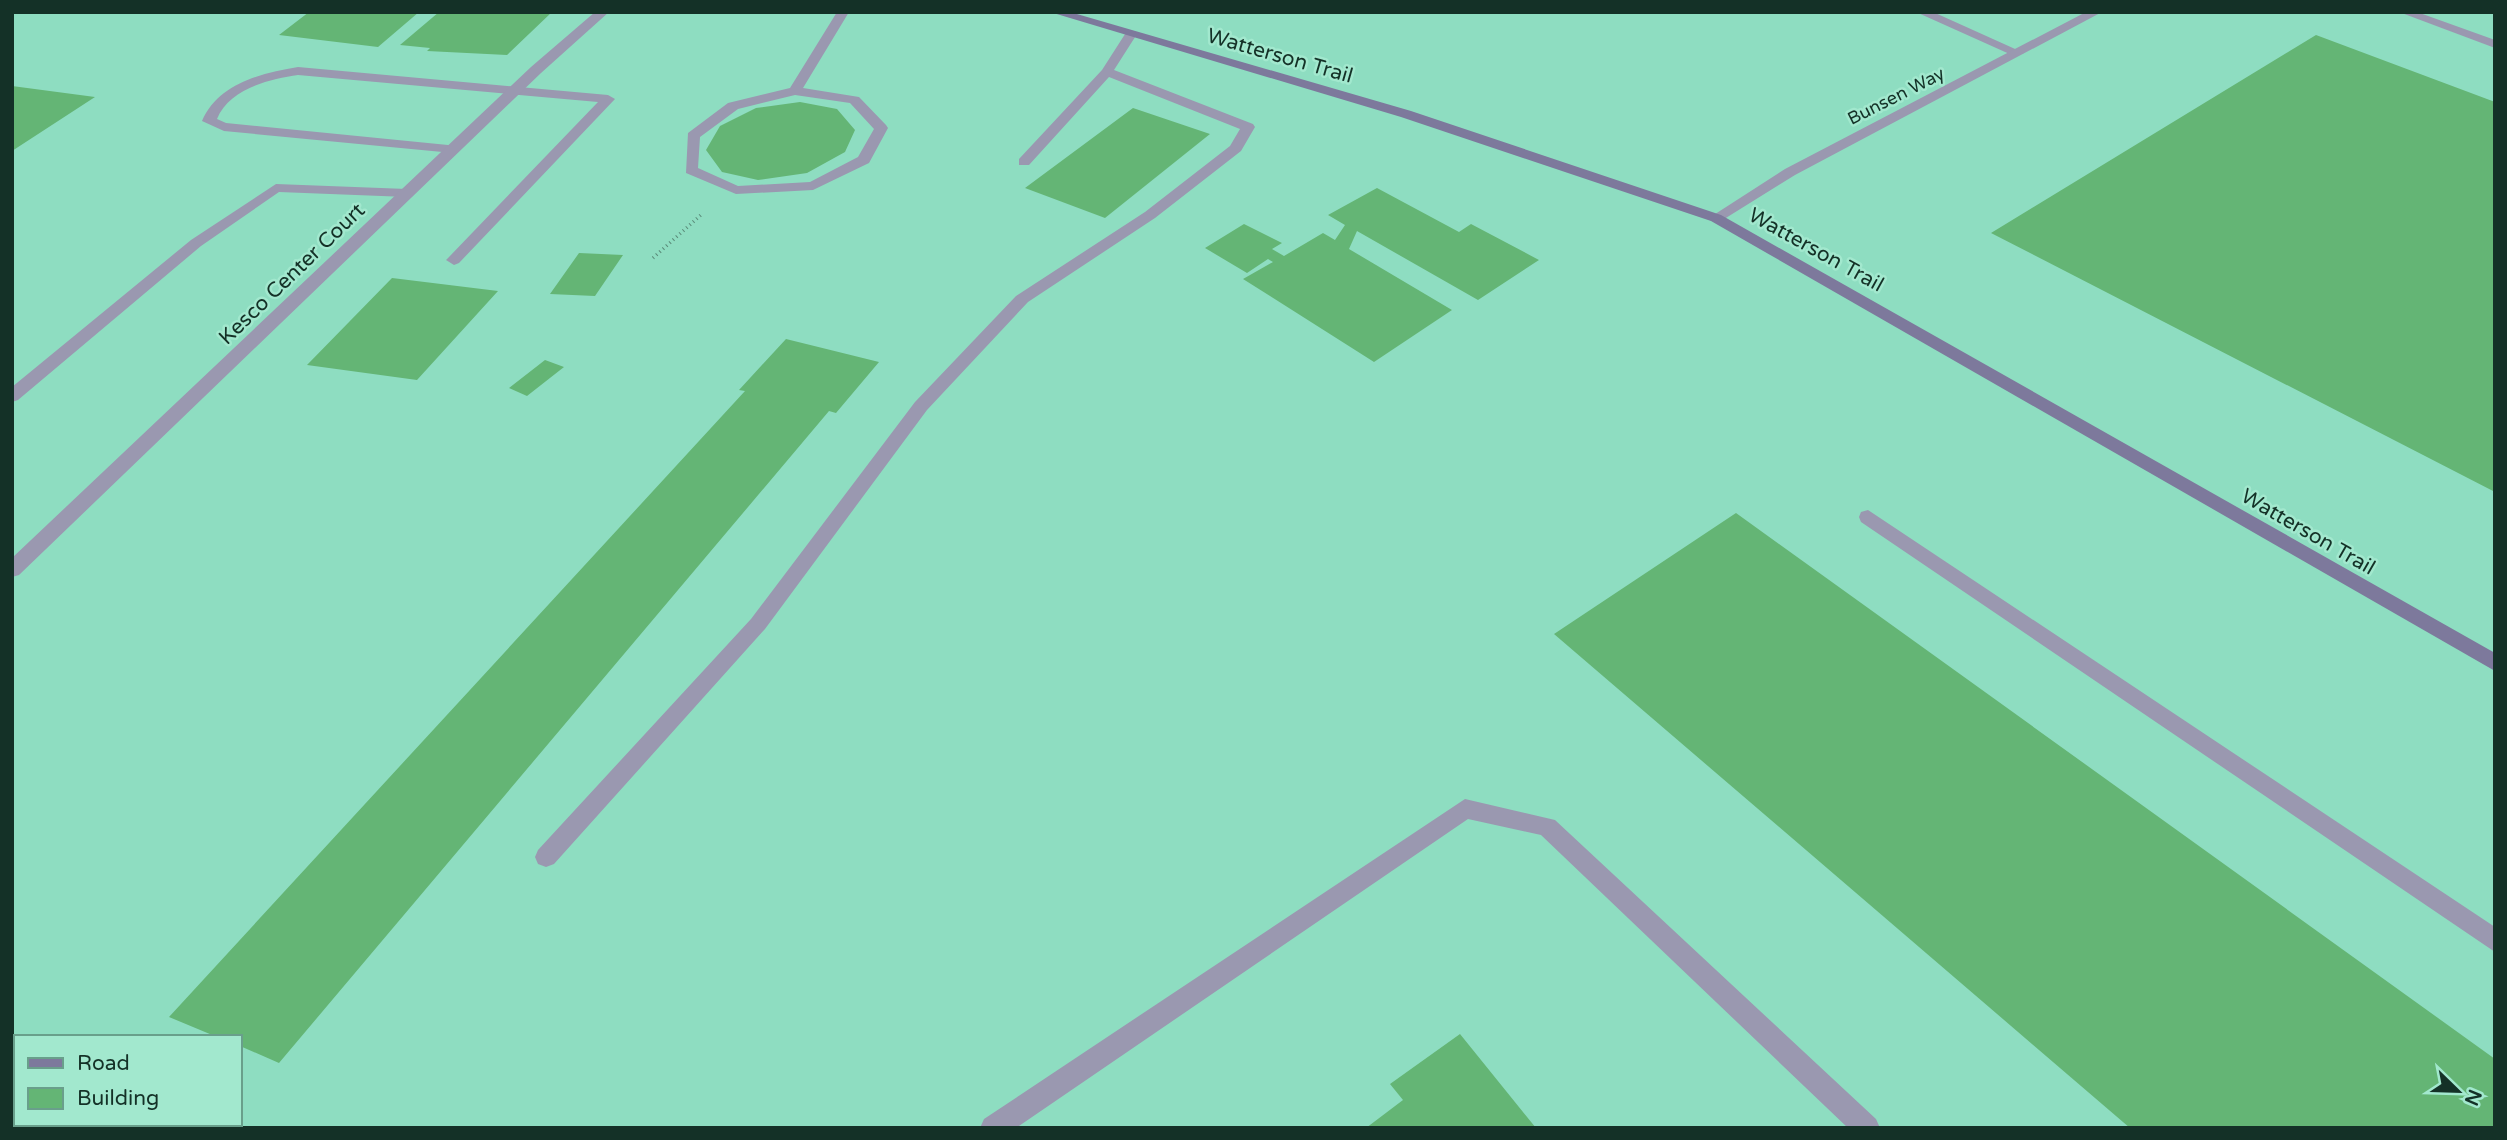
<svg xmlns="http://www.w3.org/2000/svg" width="2507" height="1140" font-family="'Varela Round',sans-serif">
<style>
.built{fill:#8eddc1;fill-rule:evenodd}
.building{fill:#64b575}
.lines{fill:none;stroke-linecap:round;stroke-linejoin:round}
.path{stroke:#5a8b79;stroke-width:3.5;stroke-dasharray:1 3.5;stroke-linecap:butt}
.service{fill:#9a98b0;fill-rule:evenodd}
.minor{fill:#9a98b0;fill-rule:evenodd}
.tertiary{fill:#9a98b0;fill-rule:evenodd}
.secondary{fill:#7d799c;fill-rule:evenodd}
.labels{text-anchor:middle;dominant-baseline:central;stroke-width:5;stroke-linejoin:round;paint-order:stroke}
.far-street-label{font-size:18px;fill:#143127;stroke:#a2e8ce}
.street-label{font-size:21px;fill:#143127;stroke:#a2e8ce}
</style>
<rect width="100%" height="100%" fill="#a2e8ce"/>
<!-- built -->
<path class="built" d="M12,12H2495V1128H12ZM16,1037H240V1124H16Z"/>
<!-- building -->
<path class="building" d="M309,12H419L378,47L279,35Z
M439,12H552L507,55L427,51L430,48L400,45Z
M2316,35L2495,102V492L1991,233Z
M12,86L95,97L12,151Z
M800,102L837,109L855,130L845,152L807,173L758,180L722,172L706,150L720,126L756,108Z
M1133,108L1210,134L1105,218L1025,188Z
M1377,188L1459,232L1471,224L1539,260L1478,300L1357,231L1349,249L1452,310L1374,362L1243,279L1273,262L1268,259L1247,273L1205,248L1244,224L1282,243L1272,249L1284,256L1323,233L1335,240L1345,225L1328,215Z
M579,253L623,255L595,296L550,294Z
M392,278L498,291L417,380L307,365Z
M786,339L879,362L836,413L829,411L279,1063L240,1046V1037H217L169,1017L745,391L739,390Z
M545,360L564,367L527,396L509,388Z
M1736,513L2495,1059V1128H2130L1554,634Z
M1460,1034L1536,1128H1366L1403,1100L1390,1084Z"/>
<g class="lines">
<!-- path -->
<path class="path" d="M653,258L703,213"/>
<!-- service -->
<path class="service" d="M837,12H849L803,88L859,97L886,125L888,128L869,163L813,190L736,194L686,173L688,133L728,103L790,88ZM795,95L850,103L874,129L858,157L810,182L738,186L698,168L700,137L738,109Z
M1916,12H1933L2024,53L2014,56Z
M2399,12H2417L2495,40V48Z
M1131,30L1137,34L1114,70L1253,124L1255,127L1241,151L1155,218L1028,302L927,410L765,629L554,864L546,867L538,864L535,857L538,850L751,619L915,402L1016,296L1145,212L1230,146L1240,129L1109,77L1029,165H1019V159L1102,70L1127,31Z
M298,67L608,95L615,99L459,263L454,265L446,260L449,257L598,102L298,75C269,79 229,89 217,119L226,123L458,146V152L453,153L224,131L202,121C218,84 261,73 298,67Z
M276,184L407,189L414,193L407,197L279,192L201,246L18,400L12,402V387L191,240Z
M1868,510L2495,927V952L1861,522L1859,517L1861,512Z
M1465,799L1555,820L1876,1119L1880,1128H1848L1541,835L1468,819L1016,1128H980L984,1119Z"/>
<!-- minor -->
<path class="minor" d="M595,12H609L541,73L19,575L12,577V558L531,67Z"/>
<!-- tertiary -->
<path class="tertiary" d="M2086,12H2102L1795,175L1721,221H1711L1709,218L1785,169Z"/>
<!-- secondary -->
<path class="secondary" d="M1050,12H1070L1411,111L1721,215L2495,653V671L1711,221L1401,117Z"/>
</g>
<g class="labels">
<!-- far-street labels -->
<g class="far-street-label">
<text transform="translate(1896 96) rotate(-27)">Bunsen Way</text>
</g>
<!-- street labels -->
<g class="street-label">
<text transform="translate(1280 56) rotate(16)">Watterson Trail</text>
<text transform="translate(1816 250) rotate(29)">Watterson Trail</text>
<text transform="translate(292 274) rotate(-44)">Kesco Center Court</text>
<text transform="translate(2308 532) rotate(30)">Watterson Trail</text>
</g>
</g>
<!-- border -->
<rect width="2507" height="1140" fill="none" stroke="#143127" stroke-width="28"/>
<!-- legend -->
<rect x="14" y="1035" width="228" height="91" fill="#a2e8ce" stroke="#699f8b" stroke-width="2"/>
<rect x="28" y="1058" width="35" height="10" fill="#7d799c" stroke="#699f8b" stroke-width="2"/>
<text x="77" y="1070" font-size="21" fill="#143127">Road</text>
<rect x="28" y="1088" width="35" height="21" fill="#64b575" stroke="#699f8b" stroke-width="2"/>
<text x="77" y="1105" font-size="21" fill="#143127">Building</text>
<!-- north arrow -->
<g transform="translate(2458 1091) rotate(113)" stroke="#a2e8ce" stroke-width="5" paint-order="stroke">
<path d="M0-5L12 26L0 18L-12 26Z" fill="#143127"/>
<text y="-10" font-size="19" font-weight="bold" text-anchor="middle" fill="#143127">N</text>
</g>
</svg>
